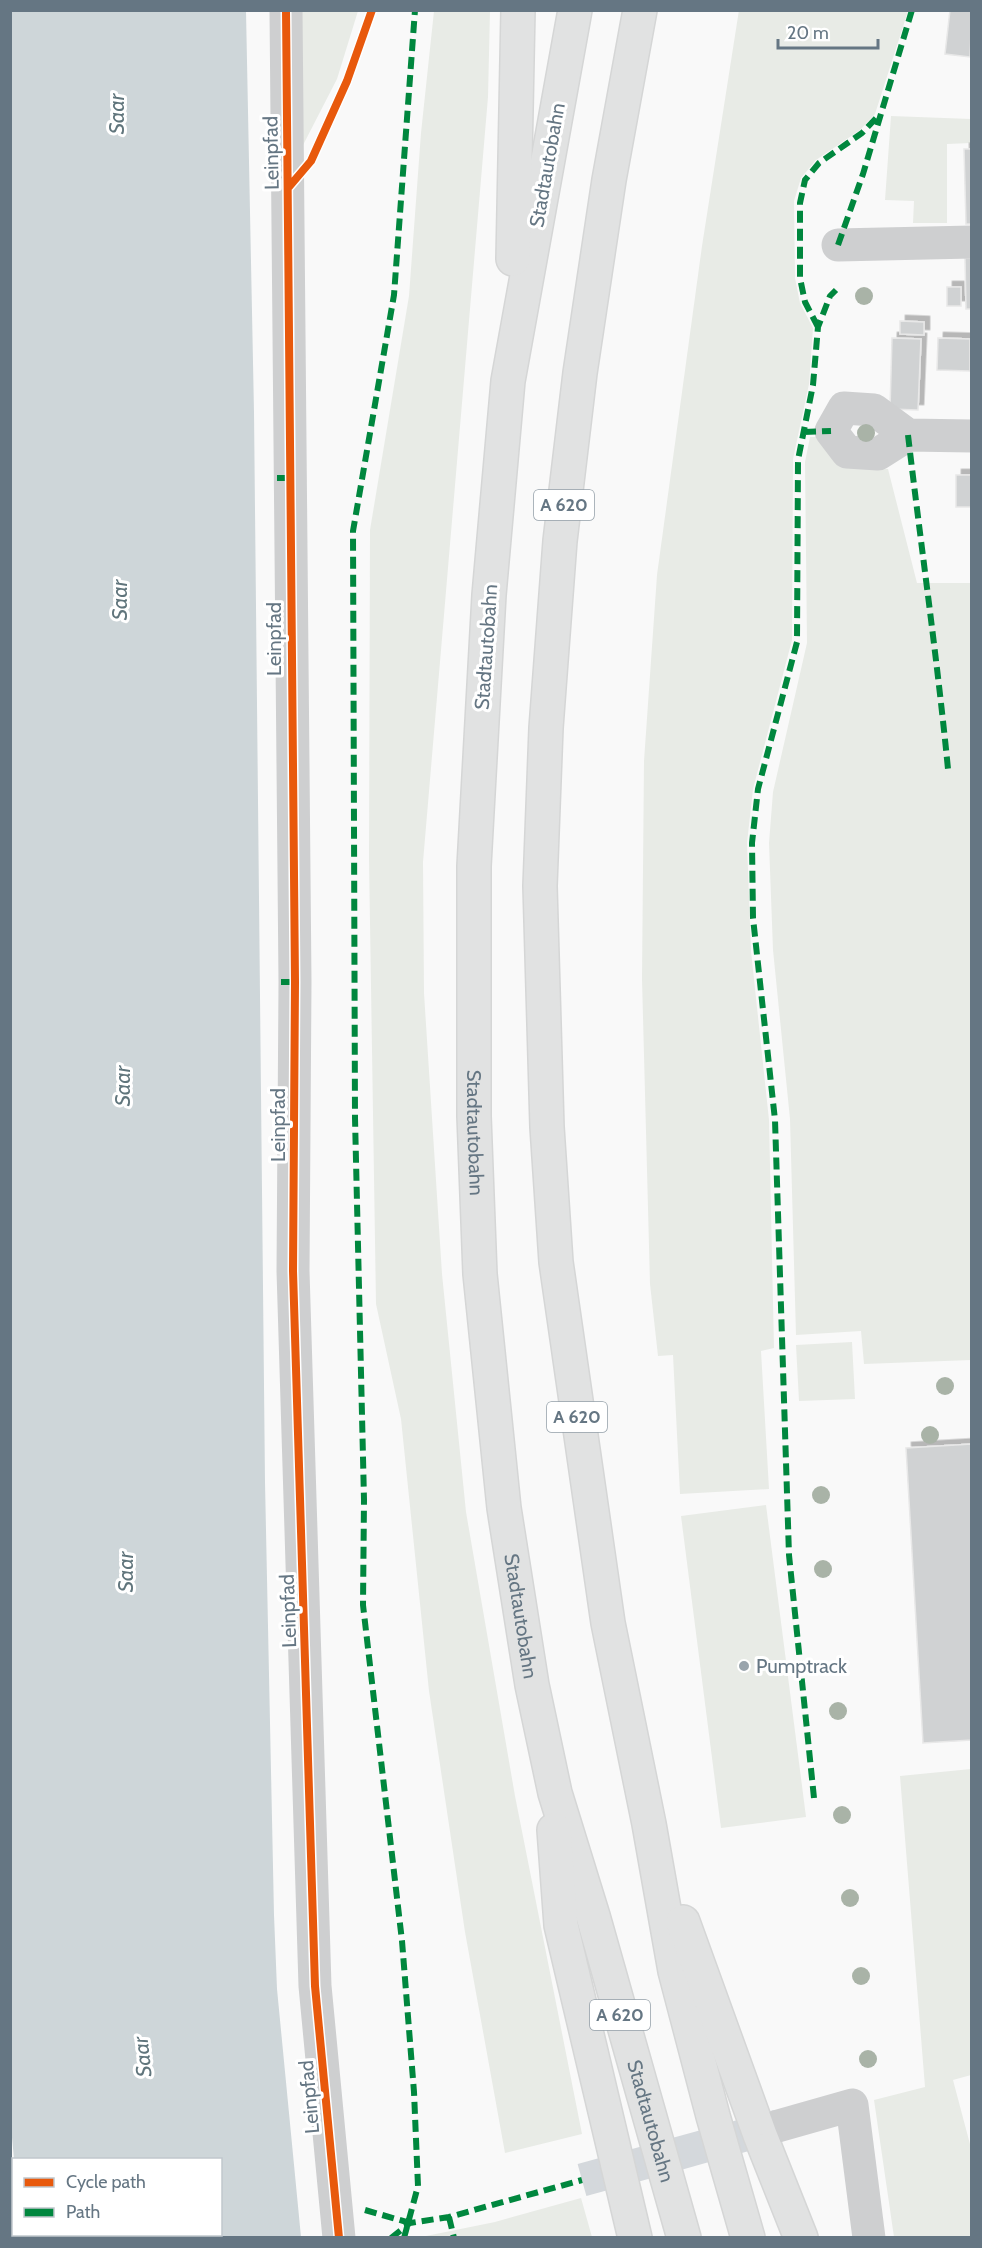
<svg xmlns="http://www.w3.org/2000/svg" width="982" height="2248" font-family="Cabin,sans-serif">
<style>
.green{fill:#e8ebe6}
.water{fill:#ced6d9}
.building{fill:#d0d2d3;stroke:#e8e8e8;stroke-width:1.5;filter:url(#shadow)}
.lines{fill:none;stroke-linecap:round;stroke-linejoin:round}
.minor-tunnel{stroke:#d4d8dc;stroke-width:33;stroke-dasharray:33 16;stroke-linecap:butt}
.highway-casing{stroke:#d5d6d6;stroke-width:36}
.minor{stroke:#cecfd0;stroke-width:33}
.highway{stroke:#e1e2e2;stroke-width:33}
.quiet{stroke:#00873e;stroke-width:6;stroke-dasharray:12 6;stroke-linecap:butt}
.cycleway-casing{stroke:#fff;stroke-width:11}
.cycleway{stroke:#e8590c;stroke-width:8}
.tree{fill:#a9b3a7}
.poi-dot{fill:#99a4ac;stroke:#fff;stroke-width:2}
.labels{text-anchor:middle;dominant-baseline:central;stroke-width:6;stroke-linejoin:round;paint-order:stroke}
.shield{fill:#fff;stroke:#939fa8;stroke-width:1.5}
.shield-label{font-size:18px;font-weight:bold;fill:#657683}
.street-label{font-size:20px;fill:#657683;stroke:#fff}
.poi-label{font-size:20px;fill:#657683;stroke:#fff;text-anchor:start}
.water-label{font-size:21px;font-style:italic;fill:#60757c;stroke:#fff}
</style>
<defs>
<filter id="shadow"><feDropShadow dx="5.5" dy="-5.5" stdDeviation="0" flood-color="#0004"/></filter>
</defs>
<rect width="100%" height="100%" fill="#f9f9f9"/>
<!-- green -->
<path class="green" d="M739,10L908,11L875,114L860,130L816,160L801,178L794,201L795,278L800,303L813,328L809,384L793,459L792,640L753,789L747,843L751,951L769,1120L774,1348L761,1351L769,1489L680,1494L673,1355L658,1356L650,1284L642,979L644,761L657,575L702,246Z
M300,11H358L337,79L301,149Z
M434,11H490L488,97L423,862L424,993L442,1274L466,1512L515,1796L582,2134L505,2153L465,1932L429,1691L401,1419L376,1304L369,859L370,530L409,296L421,133Z
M891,116L971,119V143L947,144V223H913L914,201L885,200Z
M810,437H819L840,464L888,469L917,583H971V1360L864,1364L861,1331L796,1335L790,1119L773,950L769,843L773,792L807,643L805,462Z
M852,1342L855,1399L799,1401L796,1345Z
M766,1505L806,1817L721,1828L681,1516Z
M971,1769V2075L953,2080L971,2148V2237H894L874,2100L925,2087L900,1776Z
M581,2198L592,2237H421L495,2222Z"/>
<!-- water -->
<path class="water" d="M10,11H246L254,412L265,1482L274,1915L277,1989L301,2237H21L20,2235L220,2234V2160L14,2159L10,2116Z"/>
<!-- building -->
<path class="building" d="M950,10H972L970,57L945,54Z
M964,149H972V224H966Z
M965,258H972V309H966Z
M947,287H961V306H947Z
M900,321L924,322V335L900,334Z
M892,338L921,339L918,410L890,409Z
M938,338L970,339V371L937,370Z
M956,475H972V507H956Z
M972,1444V1740L923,1743L906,1448Z"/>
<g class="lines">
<!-- minor-tunnel -->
<path class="minor-tunnel" d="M582,2180L778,2126"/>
<defs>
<g id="highway">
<path id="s1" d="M575,10L508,381L489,595L474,866V1116L480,1274L504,1508L532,1685L555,1793L593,1916L684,2238"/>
<path d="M640,10L609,180L580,373L560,541L546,728L540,886L547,1127L556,1262L608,1623L649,1824L675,1971L713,2116L748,2238"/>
<path d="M513,259L518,10"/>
<path d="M554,1830L561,1925L635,2238"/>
<path d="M683,1922L760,2135L801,2238"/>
</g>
</defs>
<!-- highway casing -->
<use href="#highway" class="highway-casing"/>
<!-- minor -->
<path class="minor" d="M286,10L295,982L293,1271L315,1986L339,2238
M838,245L972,242
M908,435L874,410L844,408L831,431L847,452L878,454L908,435L972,436
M778,2126L852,2105L869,2238"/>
<!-- highway -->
<use href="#highway" class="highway"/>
<!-- quiet -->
<path class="quiet" d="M838,245L863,174L912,10
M818,327L805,302L800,278V203L805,180L819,163L862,133L879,115
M804,432L831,431
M908,435C921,546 937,657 948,769
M277,478H290
M281,982H295
M814,1798L789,1555L775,1120L753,918L752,843L758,789L797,642L798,460L813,385L818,327L830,296L836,290
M365,2210L410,2223
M449,2217L454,2238
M391,2238L410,2223L449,2217L582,2180
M404,2238L418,2186L414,2092L402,1941L363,1605L364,1500L355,1118L353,531L394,295L415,10"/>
<defs>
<path id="cycleway" d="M286,10L295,982L293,1271L315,1986L339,2238
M288,188L311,161L347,81L372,10"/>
</defs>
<!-- cycleway casing -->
<use href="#cycleway" class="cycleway-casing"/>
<!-- cycleway -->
<use href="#cycleway" class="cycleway"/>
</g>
<!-- trees -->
<g class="tree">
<circle cx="864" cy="296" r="9"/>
<circle cx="866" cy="433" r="9"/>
<circle cx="945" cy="1386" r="9"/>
<circle cx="930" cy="1435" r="9"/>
<circle cx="821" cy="1495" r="9"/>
<circle cx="823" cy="1569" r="9"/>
<circle cx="838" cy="1711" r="9"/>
<circle cx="842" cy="1815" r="9"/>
<circle cx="850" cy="1898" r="9"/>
<circle cx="861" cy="1976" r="9"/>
<circle cx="868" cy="2059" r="9"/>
</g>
<!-- markers -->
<circle class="poi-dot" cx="744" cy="1666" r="6"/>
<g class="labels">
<!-- shield labels -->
<g class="shield">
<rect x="534" y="490" width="60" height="30" rx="4.5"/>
<rect x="547" y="1402" width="60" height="30" rx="4.5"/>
<rect x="590" y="2000" width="60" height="30" rx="4.5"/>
</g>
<g class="shield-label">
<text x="564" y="505">A 620</text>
<text x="577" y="1417">A 620</text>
<text x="620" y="2015">A 620</text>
</g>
<!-- street labels -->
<g class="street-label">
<text transform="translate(271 153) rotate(-91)">Leinpfad</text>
<text transform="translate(547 165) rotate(-80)">Stadtautobahn</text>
<text transform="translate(274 639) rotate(-90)">Leinpfad</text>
<text transform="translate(486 647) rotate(-86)">Stadtautobahn</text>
<text transform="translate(278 1125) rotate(-90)">Leinpfad</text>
<text stroke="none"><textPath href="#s1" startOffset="1130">Stadtautobahn</textPath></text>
<text transform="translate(288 1611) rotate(-92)">Leinpfad</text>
<text stroke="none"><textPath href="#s1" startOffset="1616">Stadtautobahn</textPath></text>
<text transform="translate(309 2097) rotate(-95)">Leinpfad</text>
<text stroke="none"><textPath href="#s1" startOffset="2138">Stadtautobahn</textPath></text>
</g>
<!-- poi labels -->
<g class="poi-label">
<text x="756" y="1666">Pumptrack</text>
</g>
<!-- water labels -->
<g class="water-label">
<text transform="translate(116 114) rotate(-90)">Saar</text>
<text transform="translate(119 600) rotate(-90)">Saar</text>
<text transform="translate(122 1086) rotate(-90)">Saar</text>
<text transform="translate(125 1572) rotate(-90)">Saar</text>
<text transform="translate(142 2057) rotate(-96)">Saar</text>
</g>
</g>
<!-- border -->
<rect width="982" height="2248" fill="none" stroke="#657683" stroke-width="24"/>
<!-- legend -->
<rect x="12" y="2158" width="210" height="78" fill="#ffffff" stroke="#c1c8cd" stroke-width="1.5"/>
<rect x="24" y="2178" width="30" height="9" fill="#e8590c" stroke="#c1c8cd" stroke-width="1.5"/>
<text x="66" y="2188" font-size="18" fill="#657683">Cycle path</text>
<rect x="24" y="2208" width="30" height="9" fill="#00873e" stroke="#c1c8cd" stroke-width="1.5"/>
<text x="66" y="2218" font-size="18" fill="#657683">Path</text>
<!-- scale -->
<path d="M778 39v9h100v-9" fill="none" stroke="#657683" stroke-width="3"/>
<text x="787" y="39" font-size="18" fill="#657683" stroke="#ffffff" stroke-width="4.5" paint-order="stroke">20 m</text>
</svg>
